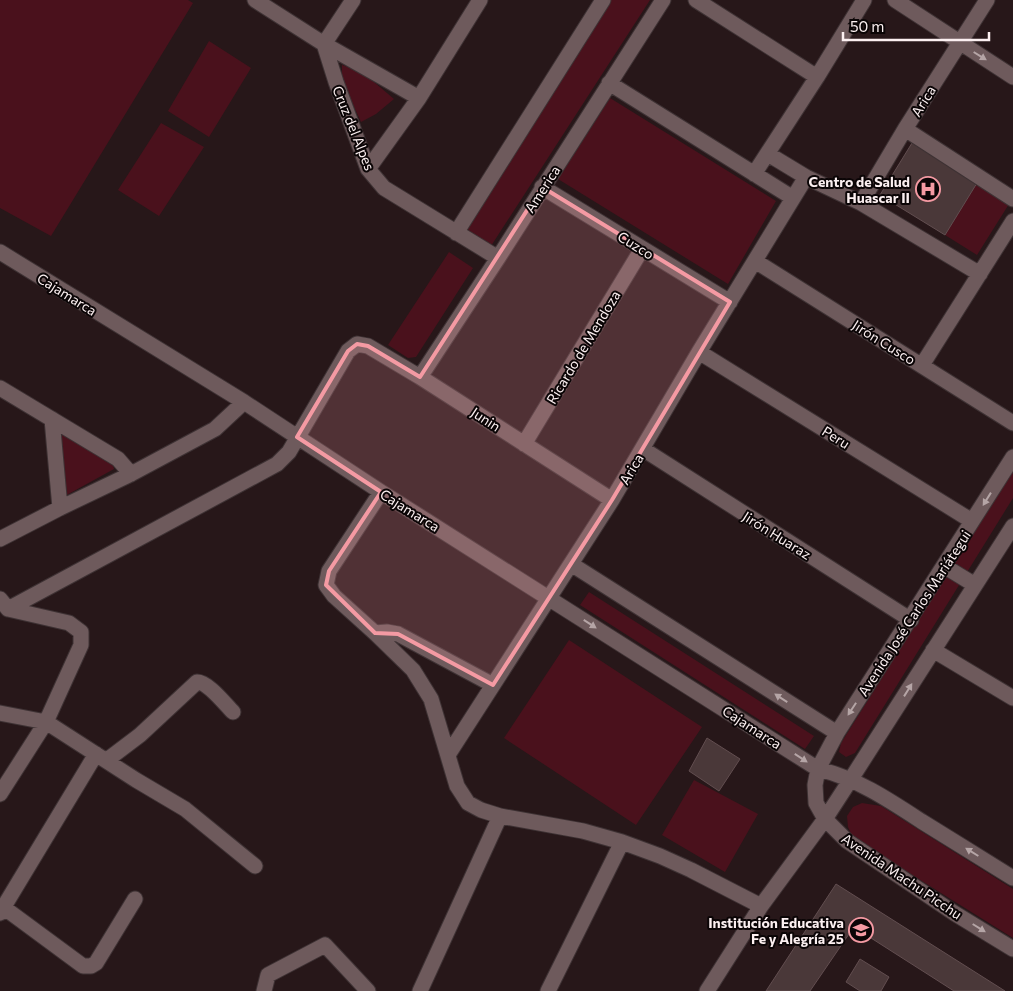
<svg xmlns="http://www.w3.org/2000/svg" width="1013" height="991" font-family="Commissioner,sans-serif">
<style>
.green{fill:#4a111c}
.building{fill:#4a3839;stroke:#624e50}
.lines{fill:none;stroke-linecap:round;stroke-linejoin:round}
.minor-casing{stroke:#3e3234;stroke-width:17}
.minor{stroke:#6e5a5c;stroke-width:15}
.oneway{fill:#b5a5a6}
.marked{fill:#f49aa3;fill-opacity:0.2;stroke:#f49aa3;stroke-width:4;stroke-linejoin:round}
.labels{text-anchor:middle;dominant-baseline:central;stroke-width:4;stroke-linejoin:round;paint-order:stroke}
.street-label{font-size:14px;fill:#fcf0f1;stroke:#0b0506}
.poi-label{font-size:14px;font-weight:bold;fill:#fcf0f1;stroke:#0b0506;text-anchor:end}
</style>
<rect width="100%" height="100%" fill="#271719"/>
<!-- green -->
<path class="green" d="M0,0H188L193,3L51,236L0,208Z
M598,0H650L491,246L455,223Z
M209,41L251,68L209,137L168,111Z
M342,65L361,71L394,99L376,114L361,122L342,81Z
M610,98L776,201L728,284L558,179Z
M161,123L204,147L159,216L118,190Z
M977,183L1009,204L977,255L945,235Z
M449,252L473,268L416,357L408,358L388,345Z
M59,424L112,460L114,469L63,497Z
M1013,469V498L855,753L846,757L839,752L841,743Z
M589,592L814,736L805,749L580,605Z
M569,640L702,727L636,825L504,738Z
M694,780L758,814L725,872L662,835Z
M862,803L881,806L1013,889V938L853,838L848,827L847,816L853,807Z"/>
<!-- building -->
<path class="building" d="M912,143L977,183L945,235L880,195Z
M707,738L740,759L719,791L689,771Z
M836,884L1005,991H954L860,931L849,934L810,991H766Z
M860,959L889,977L881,991H860L846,982Z"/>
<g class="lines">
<defs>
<path id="minor" d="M255,0L324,44L419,98
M353,0L324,44L336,82L368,169L384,188L498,258
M696,0L817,77
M895,0L1013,77
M609,83L793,198
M905,129L1013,199
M768,154L806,177L861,203L980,274
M368,169L419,98L480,0
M754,174L817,77L864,0
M542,187L730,302
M861,203L905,129L987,0
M456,233L603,0
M0,252L244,402L381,492L818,769C856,778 889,800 921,821C952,840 982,859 1013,878
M755,261L1013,423
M699,352L972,521
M922,365L1013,221
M420,377L498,258L663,0
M0,388L118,459L131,474
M52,419L60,508
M524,444L642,249
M643,449L911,620
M1013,457L837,733L818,769L815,785L816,803L825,819L847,841L954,913L1013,949
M381,492L329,571L326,585L334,596L375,633L413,670L431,699L457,786L468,803L481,810L500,816L583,831L622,842L660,856L691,870L761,906
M0,539L60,508L131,474L215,429L244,402
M571,564L837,733
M944,566L975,585
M0,599L8,609L69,623L81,632V645L46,722L0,794
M8,609L277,464L289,452L348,351L357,344L368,346L420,377L612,500
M375,633L387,632L398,634L493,685
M933,650L1013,698
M0,713L46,722L136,780L185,809L255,866
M448,755L612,500L699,352L806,177
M107,760L140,735L197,682C208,682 225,704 233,712
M3,907L83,966H91L96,963L135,899
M0,913L96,754
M264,991L268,975L325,945L368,991
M420,991L500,816
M548,991L622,842
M707,991L761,906L825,819L851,779L1013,526"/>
</defs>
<!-- minor casing -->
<use href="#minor" class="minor-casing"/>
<!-- minor -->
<use href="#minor" class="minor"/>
</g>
<!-- one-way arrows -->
<defs><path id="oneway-solid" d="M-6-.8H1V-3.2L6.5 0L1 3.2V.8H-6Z" transform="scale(1.25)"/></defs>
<g class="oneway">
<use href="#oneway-solid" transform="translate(980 56) rotate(32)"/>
<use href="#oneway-solid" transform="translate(987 499) rotate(122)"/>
<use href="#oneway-solid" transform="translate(590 624) rotate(33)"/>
<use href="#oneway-solid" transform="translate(908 690) rotate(-58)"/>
<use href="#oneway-solid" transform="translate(781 698) rotate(-147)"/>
<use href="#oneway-solid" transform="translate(852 709) rotate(123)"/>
<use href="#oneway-solid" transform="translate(801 758) rotate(33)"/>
<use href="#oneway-solid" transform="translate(972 852) rotate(-148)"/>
<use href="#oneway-solid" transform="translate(979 928) rotate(32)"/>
</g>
<!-- marked area -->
<path class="marked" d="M542,187L730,302L612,500L493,685L398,634L375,633L326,585L329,571L381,492L297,437L348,351L357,344L368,346L420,377Z"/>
<!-- icons -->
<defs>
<symbol id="hospital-ring" viewBox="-11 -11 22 22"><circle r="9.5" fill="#0b0506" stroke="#f49aa3" stroke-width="1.5"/><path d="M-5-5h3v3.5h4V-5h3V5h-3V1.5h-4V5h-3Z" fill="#f49aa3"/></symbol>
<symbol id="school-ring" viewBox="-11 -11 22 22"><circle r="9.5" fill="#0b0506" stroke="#f49aa3" stroke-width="1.5"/><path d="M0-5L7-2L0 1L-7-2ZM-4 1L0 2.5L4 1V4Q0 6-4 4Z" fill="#f49aa3"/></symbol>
</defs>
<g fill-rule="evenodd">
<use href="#hospital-ring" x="914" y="175" width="28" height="28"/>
<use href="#school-ring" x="847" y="916" width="28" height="28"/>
</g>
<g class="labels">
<!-- street labels -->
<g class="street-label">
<text transform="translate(923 101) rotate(-58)">Arica</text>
<text transform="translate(354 128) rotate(68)">Cruz del Alpes</text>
<text transform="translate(542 189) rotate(-57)">America</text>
<text transform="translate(636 245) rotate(32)">Cuzco</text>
<text transform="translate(67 294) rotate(32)">Cajamarca</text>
<text transform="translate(884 342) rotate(32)">Jirón Cusco</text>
<text transform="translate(583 347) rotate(-59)">Ricardo de Mendoza</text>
<text transform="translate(486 419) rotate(33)">Junin</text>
<text transform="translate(836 437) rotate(32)">Peru</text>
<text transform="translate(631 469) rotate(-59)">Arica</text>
<text transform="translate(410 510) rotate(32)">Cajamarca</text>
<text transform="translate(777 535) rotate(32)">Jirón Huaraz</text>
<text transform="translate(914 613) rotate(-57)">Avenida José Carlos Mariátegui</text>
<text transform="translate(752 727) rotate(33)">Cajamarca</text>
<text transform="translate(902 876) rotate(34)">Avenida Machu Picchu</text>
</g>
<!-- poi labels -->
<g class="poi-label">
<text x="910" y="181">Centro de Salud<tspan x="910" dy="16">Huascar II</tspan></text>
<text x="844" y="922">Institución Educativa<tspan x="844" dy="16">Fe y Alegría 25</tspan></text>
</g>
</g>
<!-- scale -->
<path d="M843 32v8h146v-8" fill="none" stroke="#fcf0f1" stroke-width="2.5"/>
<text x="850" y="32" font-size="15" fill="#fcf0f1" stroke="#0b0506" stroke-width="4" paint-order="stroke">50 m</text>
</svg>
